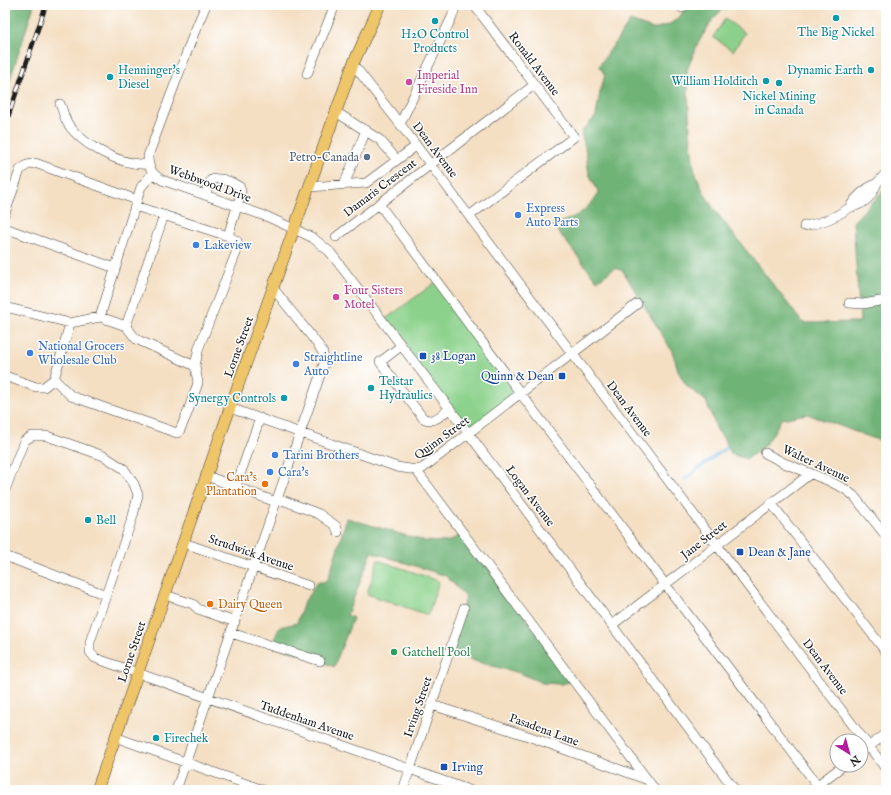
<svg xmlns="http://www.w3.org/2000/svg" width="891" height="795" font-family="'IM FELL English',serif">
<style>
.green{fill:#8bd18b;stroke:#547654}
.forest{fill:#70b377;stroke:#46684a}
.lines{fill:none;stroke-linecap:round;stroke-linejoin:round}
.stream{stroke:#6fb7e6;stroke-width:3}
.minor-casing{stroke:#3c3935;stroke-width:10}
.major-casing{stroke:#3c3935;stroke-width:12}
.minor{stroke:#fff;stroke-width:9}
.major{stroke:#eec569;stroke-width:11}
.rail-casing{stroke:#1c1c1c;stroke-width:4.5}
.rail{stroke:#fff;stroke-width:3;stroke-dasharray:9;stroke-linecap:butt}
.culture-dot{fill:#0f9aa8;stroke:#fff;stroke-width:1.5}
.hotel-dot{fill:#d1479c;stroke:#fff;stroke-width:1.5}
.service-dot{fill:#5c6f8a;stroke:#fff;stroke-width:1.5}
.shop-dot{fill:#3f7fe0;stroke:#fff;stroke-width:1.5}
.transit-dot{fill:#1a4fb4;stroke:#fff;stroke-width:1.5}
.food-dot{fill:#e8710a;stroke:#fff;stroke-width:1.5}
.leisure-dot{fill:#2e9e5b;stroke:#fff;stroke-width:1.5}
.labels{text-anchor:middle;dominant-baseline:central;stroke-width:3;stroke-linejoin:round;paint-order:stroke}
.culture-label{font-size:12px;fill:#0d838f;stroke:#fff;text-anchor:start}
.street-label{font-size:12px;fill:#1c1c1c;stroke:#fff}
.hotel-label{font-size:12px;fill:#b23c85;stroke:#fff;text-anchor:start}
.service-label{font-size:12px;fill:#4e5e75;stroke:#fff;text-anchor:end}
.shop-label{font-size:12px;fill:#366cbe;stroke:#fff;text-anchor:start}
.transit-label{font-size:12px;fill:#164399;stroke:#fff;text-anchor:start}
.food-label{font-size:12px;fill:#c56008;stroke:#fff;text-anchor:end}
.leisure-label{font-size:12px;fill:#27864d;stroke:#fff;text-anchor:start}
</style>
<rect width="100%" height="100%" fill="#fff"/>
<filter id="ink" filterUnits="userSpaceOnUse"><feTurbulence type="fractalNoise" baseFrequency=".025" numOctaves="2"/><feDisplacementMap in="SourceGraphic" scale="8" xChannelSelector="R" yChannelSelector="G"/><feConvolveMatrix kernelMatrix="1 2 1 2 8 2 1 2 1" color-interpolation-filters="sRGB"/></filter>
<filter id="wash" filterUnits="userSpaceOnUse"><feTurbulence type="fractalNoise" baseFrequency=".012" numOctaves="4" result="noise"/><feDisplacementMap in="SourceGraphic" scale="16" xChannelSelector="R" yChannelSelector="G"/><feGaussianBlur stdDeviation="0.9" result="paint"/><feColorMatrix in="noise" values="0 0 0 0 0 0 0 0 0 0 0 0 0 0 0 0 0 1.4 0 .05"/><feComposite in="paint" operator="in"/></filter>
<g filter="url(#wash)">
<rect width="100%" height="100%" fill="#f4dfc3"/>
<!-- green -->
<path class="green" d="M725,19L745,33L733,51L713,37Z
M436,282L520,395L470,434L383,321Z
M378,560L439,581L428,615L367,594Z"/>
<!-- forest -->
<path class="forest" d="M5,5H34L5,95Z
M687,5H727L713,19L698,43L687,70L690,134L694,169L703,191L713,208L803,323L860,322L853,222L886,188V443L807,414L781,419C770,440 766,447 746,459L731,454L724,439L717,430L706,401L687,386L679,373L672,351L623,271L615,268L597,281L553,225C578,216 583,214 599,193L589,174L585,147L581,132L596,116L600,92L605,75L599,66L630,21L653,29L668,25L679,18Z
M347,518L424,541L447,542L463,534L573,681L561,684L542,683L520,673L485,664L448,653L466,597L446,576L372,552L347,615L353,618L334,667L321,661L271,645L280,627L297,623L304,602L310,594L317,582H323L328,579Z"/>
<g class="lines">
<!-- stream -->
<path class="stream" d="M685,479L727,447"/>
</g>
</g>
<g filter="url(#ink)">
<g class="lines">
<defs>
<path id="minor" d="M206,5L194,33L148,156C148,168 152,174 162,180L268,217L307,235L313,238L330,252L469,434L735,790
M682,8L683,5
M353,64L400,124L565,344L886,769
M307,74L335,5
M60,104C63,110 64,118 68,124C83,146 122,166 148,164
M336,112L380,140L397,160
M400,124L452,17L456,5
M877,183C871,198 865,204 849,208C856,196 864,189 877,183Z
M877,183L886,173
M344,185L366,130
M309,187L366,183L416,146
M205,195L211,180C220,176 232,182 240,187L241,192L240,197L228,236
M379,204L521,394L821,790
M5,213L20,170L27,165L35,163L137,200
M469,216L574,137L474,5
M804,226C819,224 836,217 849,208
M5,228L115,268
M336,237L534,85
M849,303L863,304L886,300
M5,307L70,323L100,317L126,326L136,339L195,366
M100,317L141,187L153,173
M126,326L164,215
M401,346L380,362L423,418C434,424 441,415 449,409
M5,376L36,387H44L54,379L62,352L70,323
M54,379L71,396L177,433L180,430L187,414L198,383L195,366L199,347L238,248L237,241L228,236L135,206
M230,408L397,467L416,470L423,468L637,304
M765,453L784,463L827,480L845,489L854,496L886,536
M416,470L655,790
M207,476L276,502
M236,486L260,418
M5,490L24,441L32,436H47L104,456L124,469L134,484L138,495L133,516L90,642V652L95,658L469,790
M277,498L319,514L336,526L338,532
M771,503L886,652
M184,543L309,586
M5,556L106,595
M165,595L193,604L198,609L235,622
M612,625L810,474
M231,633L320,661
M432,705L528,736L648,780
M115,737L263,790
M861,752L886,734
M176,790L324,364L323,353L319,346L273,288
M403,790L464,608
M811,790L844,765"/>
<path id="major" d="M97,790L230,408L353,64L380,5"/>
</defs>
<!-- minor casing -->
<use href="#minor" class="minor-casing"/>
<!-- major casing -->
<use href="#major" class="major-casing"/>
<!-- minor -->
<use href="#minor" class="minor"/>
<!-- major -->
<use href="#major" class="major"/>
<defs>
<path id="rail" d="M5,126L46,5"/>
</defs>
<!-- rail casing -->
<use href="#rail" class="rail-casing"/>
<!-- rail -->
<use href="#rail" class="rail"/>
</g>
</g>
<!-- markers -->
<g class="culture-dot">
<circle cx="836" cy="18" r="4"/>
<circle cx="435" cy="21" r="4"/>
<circle cx="871" cy="70" r="4"/>
<circle cx="110" cy="77" r="4"/>
<circle cx="766" cy="81" r="4"/>
<circle cx="779" cy="83" r="4"/>
<circle cx="371" cy="388" r="4"/>
<circle cx="284" cy="398" r="4"/>
<circle cx="88" cy="520" r="4"/>
<circle cx="156" cy="738" r="4"/>
</g>
<g class="hotel-dot">
<circle cx="409" cy="82" r="4"/>
<circle cx="336" cy="297" r="4"/>
</g>
<circle class="service-dot" cx="367" cy="157" r="4"/>
<g class="shop-dot">
<circle cx="518" cy="215" r="4"/>
<circle cx="196" cy="245" r="4"/>
<circle cx="30" cy="353" r="4"/>
<circle cx="296" cy="364" r="4"/>
<circle cx="275" cy="455" r="4"/>
<circle cx="270" cy="472" r="4"/>
</g>
<g class="transit-dot">
<rect x="419" y="352" width="8" height="8" rx="2"/>
<rect x="558" y="372" width="8" height="8" rx="2"/>
<rect x="736" y="548" width="8" height="8" rx="2"/>
<rect x="440" y="763" width="8" height="8" rx="2"/>
</g>
<g class="food-dot">
<circle cx="265" cy="484" r="4"/>
<circle cx="210" cy="604" r="4"/>
</g>
<circle class="leisure-dot" cx="394" cy="652" r="4"/>
<g class="labels">
<!-- culture labels -->
<g class="culture-label">
<text x="836" y="32" text-anchor="middle">The Big Nickel</text>
<text x="435" y="34" text-anchor="middle">H2O Control<tspan x="435" dy="14">Products</tspan></text>
<text x="118" y="70">Henninger's<tspan x="118" dy="14">Diesel</tspan></text>
<text x="863" y="70" text-anchor="end">Dynamic Earth</text>
<text x="758" y="81" text-anchor="end">William Holditch</text>
<text x="779" y="96" text-anchor="middle">Nickel Mining<tspan x="779" dy="14">in Canada</tspan></text>
<text x="379" y="381">Telstar<tspan x="379" dy="14">Hydraulics</tspan></text>
<text x="276" y="398" text-anchor="end">Synergy Controls</text>
<text x="96" y="520">Bell</text>
<text x="164" y="738">Firechek</text>
</g>
<!-- street labels -->
<g class="street-label">
<text transform="translate(534 64) rotate(53)">Ronald Avenue</text>
<text transform="translate(435 150) rotate(53)">Dean Avenue</text>
<text transform="translate(210 184) rotate(20)">Webbwood Drive</text>
<text transform="translate(380 188) rotate(-37)">Damaris Crescent</text>
<text transform="translate(239 347) rotate(-70)">Lorne Street</text>
<text transform="translate(629 409) rotate(53)">Dean Avenue</text>
<text transform="translate(442 438) rotate(-36)">Quinn Street</text>
<text transform="translate(816 464) rotate(25)">Walter Avenue</text>
<text transform="translate(530 496) rotate(53)">Logan Avenue</text>
<text transform="translate(704 540) rotate(-38)">Jane Street</text>
<text transform="translate(251 553) rotate(19)">Strudwick Avenue</text>
<text transform="translate(132 652) rotate(-71)">Lorne Street</text>
<text transform="translate(825 667) rotate(53)">Dean Avenue</text>
<text transform="translate(418 707) rotate(-71)">Irving Street</text>
<text transform="translate(307 721) rotate(19)">Tuddenham Avenue</text>
<text transform="translate(544 730) rotate(20)">Pasadena Lane</text>
</g>
<!-- hotel labels -->
<g class="hotel-label">
<text x="417" y="75">Imperial<tspan x="417" dy="14">Fireside Inn</tspan></text>
<text x="344" y="290">Four Sisters<tspan x="344" dy="14">Motel</tspan></text>
</g>
<!-- service labels -->
<g class="service-label">
<text x="359" y="157">Petro-Canada</text>
</g>
<!-- shop labels -->
<g class="shop-label">
<text x="526" y="208">Express<tspan x="526" dy="14">Auto Parts</tspan></text>
<text x="204" y="245">Lakeview</text>
<text x="38" y="346">National Grocers<tspan x="38" dy="14">Wholesale Club</tspan></text>
<text x="304" y="357">Straightline<tspan x="304" dy="14">Auto</tspan></text>
<text x="283" y="455">Tarini Brothers</text>
<text x="278" y="472">Cara's</text>
</g>
<!-- transit labels -->
<g class="transit-label">
<text x="431" y="356">38 Logan</text>
<text x="554" y="376" text-anchor="end">Quinn &amp; Dean</text>
<text x="748" y="552">Dean &amp; Jane</text>
<text x="452" y="767">Irving</text>
</g>
<!-- food labels -->
<g class="food-label">
<text x="257" y="477">Cara's<tspan x="257" dy="14">Plantation</tspan></text>
<text x="218" y="604" text-anchor="start">Dairy Queen</text>
</g>
<!-- leisure labels -->
<g class="leisure-label">
<text x="402" y="652">Gatchell Pool</text>
</g>
</g>
<!-- margin -->
<rect width="891" height="795" fill="none" stroke="#fff" stroke-width="20"/>
<!-- north arrow -->
<g transform="translate(849 753) rotate(143)"><circle r="19" fill="#ffffff" stroke="#a4a4a4"/>
<path d="M0-3L7 15L0 10L-7 15Z" fill="#b5179e"/>
<text y="-6" font-size="11" font-weight="bold" text-anchor="middle" fill="#1c1c1c">N</text>
</g>
</svg>
